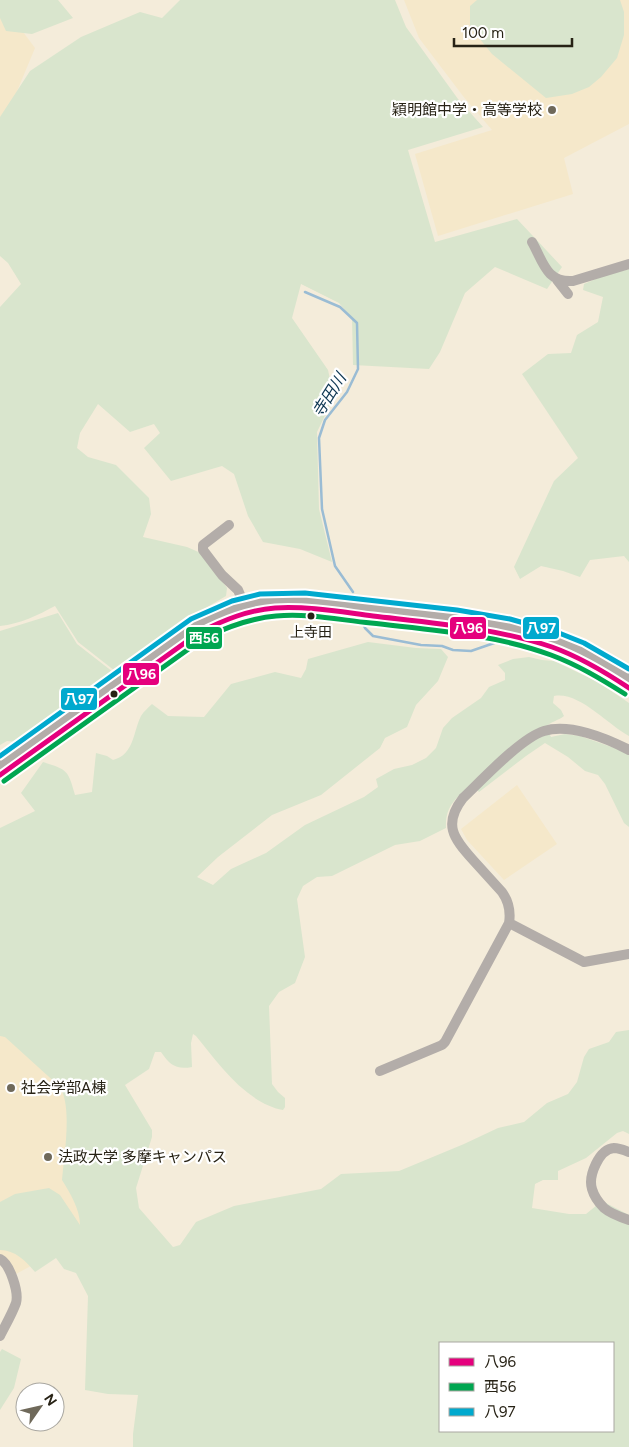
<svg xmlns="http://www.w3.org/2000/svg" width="629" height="1447" font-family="Figtree,'Noto Sans JP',sans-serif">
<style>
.built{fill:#f5e8ca}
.green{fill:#d9e5cd;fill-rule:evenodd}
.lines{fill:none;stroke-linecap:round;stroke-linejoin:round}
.stream{stroke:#9abcd4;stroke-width:2.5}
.minor{stroke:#b3ada9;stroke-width:10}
.bus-1-casing{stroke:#fff;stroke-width:9}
.bus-2-casing{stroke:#fff;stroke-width:9}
.bus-3-casing{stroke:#fff;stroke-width:9}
.bus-1{stroke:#e5007d;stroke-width:5}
.bus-2{stroke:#00a651;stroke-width:5}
.bus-3{stroke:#00a9ce;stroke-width:5}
.poi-dot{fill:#6f695a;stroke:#fff;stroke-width:2}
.bus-dot{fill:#272215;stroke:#fff;stroke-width:2}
.labels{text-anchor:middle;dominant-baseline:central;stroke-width:4.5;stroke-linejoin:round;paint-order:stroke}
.bus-label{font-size:14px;fill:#272215;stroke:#fff}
.poi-label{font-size:15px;fill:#272215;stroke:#fff;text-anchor:start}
.water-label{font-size:16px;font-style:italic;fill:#0d3652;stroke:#fff}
.line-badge{stroke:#fff;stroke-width:2}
.badge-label{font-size:14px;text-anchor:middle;font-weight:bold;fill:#fff}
</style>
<rect width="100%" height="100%" fill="#f4ecda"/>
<!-- built -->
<path class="built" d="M404,0H629V124L564,158L573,194L438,236L415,154L492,130L463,96L419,38Z
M0,1L35,48L0,132Z
M517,785L557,844L504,880L467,840L461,829Z
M0,969L88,1087L103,1227L16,1274L0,1255Z"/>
<!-- green -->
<path class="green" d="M0,0H58L73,18L32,34L6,31L0,18Z
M180,0H395L406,27L458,99L483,127L408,150L435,242L517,219L562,267L547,289L495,267L465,293L440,352L429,369L353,365L352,318L339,303L301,284L292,318L328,370L334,397L317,432L319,509L332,562L300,549L263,542L248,516L234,474L222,466L171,481L144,448L160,433L154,424L130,432L98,404L80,433L77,448L88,457L116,465L149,498L151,514L143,537L187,547L203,554L227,588L226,596L185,620L115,671L78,642L55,606C38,615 20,624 0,626V307L21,284L8,263L0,256V117L30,71L81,37L140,12L162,18Z
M477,0H620L624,12V35L617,58L601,77L589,87L572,94L546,98L492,54L470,27V6Z
M629,269V562L624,556L590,560L580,577L563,571L541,566L520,579L514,567L554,481L578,458L522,374L548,354L571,353L577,335L598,322L603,297L583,290L584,284L603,276Z
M58,613L77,644L113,672L17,742L7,741L0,745V631Z
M368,642L416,648L441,649L448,657L438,681L416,705L407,727L385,738L380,748L321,795L272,815L218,857L197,877L213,885L231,869L266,853L305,825L364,797L378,787L376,779L394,769L412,765L426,758L436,748L443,728L452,718L481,698L489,687L505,680V673L498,665L513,659L529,657L542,660L554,661L598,682L629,703V736C608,725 579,691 554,696L553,703L561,710L564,716C558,721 551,721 546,727L551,737L565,734L580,736L629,753V827L624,823L605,784L598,775L585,771L568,757L545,743L526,756L479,792L472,784C456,798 445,806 446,828L420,841L395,845L332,876L317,877L303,886L297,899L305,957L295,983L279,992L269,1006L272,1084L278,1092L285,1098V1107L283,1110C246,1103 218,1063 196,1036L193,1034L191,1043L192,1067C176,1070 170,1065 161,1052H155L149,1069L125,1085L152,1130V1137L136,1188L139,1208L173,1247L180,1245L196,1222L234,1206L321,1189L341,1174L399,1171L464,1144L498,1128L524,1122L547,1103L568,1094L577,1082L584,1057L589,1049L609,1042L616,1032L629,1030V1134L623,1131L617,1133L586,1158L558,1171V1180H543L535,1184L532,1208L569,1214H586L602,1201L629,1215V1447H133V1434L138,1395L108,1394L85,1390L88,1296L76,1273L64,1269L56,1258L35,1272C26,1261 15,1250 0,1250V1202L15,1194L49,1188L60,1195L80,1225C80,1209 70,1193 62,1180C64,1156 73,1104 59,1086L5,1037L0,1036V828L35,811L21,793L43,762C68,770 68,770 75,795L92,792L96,753L107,756L113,760C134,755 133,732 141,716C144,711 148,708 152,704L168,716L204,717L231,684L275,672L301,678L306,669L308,659ZM440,1343H613V1431H440Z
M2,1349L21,1359L14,1388L0,1410V1352Z"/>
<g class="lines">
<!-- stream -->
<path class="stream" d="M305,292L340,307L357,323L358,369L347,392L325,420L319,438L322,509L335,566L353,592
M363,624L365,628L373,636L421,645L442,646L453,650L471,651L500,641"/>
<!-- minor -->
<path class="minor" d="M532,242C543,261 546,283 573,281L629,264
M557,280L568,294
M229,525L203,545V550L222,575L238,590L246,609
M0,765L195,625C229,606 265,597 304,600C345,604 387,609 428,614C506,623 563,632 629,678
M0,775L200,632C232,614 265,606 301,608C340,612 379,617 418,621C499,631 561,639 629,688
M509,923L584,962L629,954
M380,1071L442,1045L445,1042L509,923C511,911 509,902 502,892C492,881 482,870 473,860C453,838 443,824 463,798C482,780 521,738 544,731C569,723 606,738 629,750
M629,1152C624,1150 619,1148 614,1148C599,1149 588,1176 592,1189C594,1196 599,1203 604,1208C611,1214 620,1217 629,1220
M0,1259C10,1264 19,1292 16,1303C12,1314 5,1326 0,1336"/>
<defs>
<path id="bus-1" d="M0,775L200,632C224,620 248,610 275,608C308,606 341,612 373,616C433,623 495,628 552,647C580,657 605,672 629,688"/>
<path id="bus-2" d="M4,781L204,638C227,627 250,618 276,616C308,613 340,620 371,623C431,630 494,634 551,655C578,665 601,679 625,694"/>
<path id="bus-3" d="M0,756L191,619L232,601L260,594L305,593L457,610L510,619L559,633L584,643L629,669"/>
</defs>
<!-- bus-1 casing -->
<use href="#bus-1" class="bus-1-casing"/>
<!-- bus-2 casing -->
<use href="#bus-2" class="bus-2-casing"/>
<!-- bus-3 casing -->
<use href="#bus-3" class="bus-3-casing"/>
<!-- bus-1 -->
<use href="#bus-1" class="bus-1"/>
<!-- bus-2 -->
<use href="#bus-2" class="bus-2"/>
<!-- bus-3 -->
<use href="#bus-3" class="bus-3"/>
</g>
<!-- markers -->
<g class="poi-dot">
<circle cx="552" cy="110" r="5"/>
<circle cx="11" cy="1088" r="5"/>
<circle cx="48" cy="1157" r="5"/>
</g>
<g class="bus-dot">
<circle cx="311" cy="616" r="4.5"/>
<circle cx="114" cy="694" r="4.5"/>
</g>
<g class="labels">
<!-- bus labels -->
<g class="bus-label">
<text x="311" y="632">上寺田</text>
</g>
<!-- poi labels -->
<g class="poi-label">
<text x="542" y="110" text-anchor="end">穎明館中学・高等学校</text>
<text x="21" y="1088">社会学部A棟</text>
<text x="58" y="1157">法政大学 多摩キャンパス</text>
</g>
<!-- water labels -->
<g class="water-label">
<text transform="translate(329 395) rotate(-58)">寺田川</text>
</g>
</g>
<g class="line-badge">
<rect x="449" y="616" width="38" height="24" rx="5" fill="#e5007d"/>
<rect x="522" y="616" width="38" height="24" rx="5" fill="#00a9ce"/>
<rect x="185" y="626" width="38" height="24" rx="5" fill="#00a651"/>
<rect x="122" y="662" width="38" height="24" rx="5" fill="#e5007d"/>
<rect x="60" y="687" width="38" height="24" rx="5" fill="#00a9ce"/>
</g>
<g class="badge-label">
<text x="468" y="633">八96</text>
<text x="541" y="633">八97</text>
<text x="204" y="643">西56</text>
<text x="141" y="679">八96</text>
<text x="79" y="704">八97</text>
</g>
<!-- legend -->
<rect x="439" y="1342" width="175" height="90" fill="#ffffff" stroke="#a9a7a1"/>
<rect x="449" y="1358" width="25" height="8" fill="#e5007d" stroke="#a9a7a1"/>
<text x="484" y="1367" font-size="15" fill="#272215">八96</text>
<rect x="449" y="1383" width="25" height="8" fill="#00a651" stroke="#a9a7a1"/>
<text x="484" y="1392" font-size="15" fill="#272215">西56</text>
<rect x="449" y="1408" width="25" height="8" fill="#00a9ce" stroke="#a9a7a1"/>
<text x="484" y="1417" font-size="15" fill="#272215">八97</text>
<!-- north arrow -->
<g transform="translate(40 1407) rotate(56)"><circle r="24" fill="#ffffff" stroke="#a9a7a1"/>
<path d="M0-4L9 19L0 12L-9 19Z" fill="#6f695a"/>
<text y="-8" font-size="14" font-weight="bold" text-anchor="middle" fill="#272215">N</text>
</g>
<!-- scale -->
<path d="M454 38v8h118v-8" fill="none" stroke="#272215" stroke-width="2.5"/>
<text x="462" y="38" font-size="15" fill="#272215" stroke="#ffffff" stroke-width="4" paint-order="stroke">100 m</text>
</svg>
